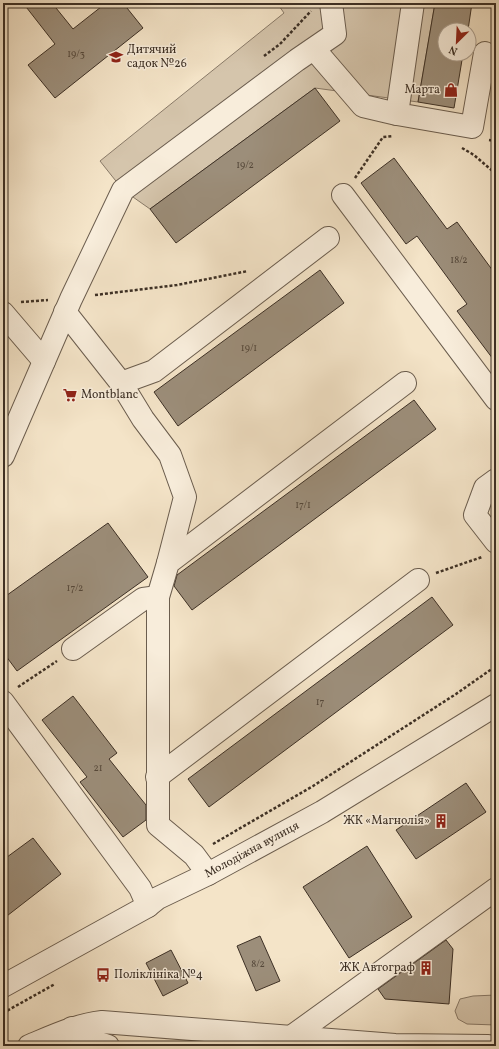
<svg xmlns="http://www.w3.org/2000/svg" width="499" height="1049" font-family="Vollkorn,serif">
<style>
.green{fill:#d5c5ac;stroke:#897a68}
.building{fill:#9c8e7a;stroke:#3d3025}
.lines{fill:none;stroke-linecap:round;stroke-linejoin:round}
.minor-casing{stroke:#6b5d4e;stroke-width:24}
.path{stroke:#3d3025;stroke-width:2.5;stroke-dasharray:3 2;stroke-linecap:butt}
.minor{stroke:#f8eddb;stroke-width:22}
.labels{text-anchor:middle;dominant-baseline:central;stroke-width:3;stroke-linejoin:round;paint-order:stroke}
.number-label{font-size:10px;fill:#55483a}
.poi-label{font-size:12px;fill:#3d3025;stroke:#f8eddb;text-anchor:start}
.street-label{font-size:12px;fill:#3d3025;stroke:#f8eddb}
</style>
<rect width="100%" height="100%" fill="#f4e4c8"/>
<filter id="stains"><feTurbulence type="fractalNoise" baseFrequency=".005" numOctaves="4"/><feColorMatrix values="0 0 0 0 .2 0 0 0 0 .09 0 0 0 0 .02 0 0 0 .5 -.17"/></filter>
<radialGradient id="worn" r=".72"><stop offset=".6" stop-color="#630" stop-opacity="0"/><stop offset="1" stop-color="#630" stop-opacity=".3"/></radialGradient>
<!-- green -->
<path class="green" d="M277,3H435L418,102L315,88L150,209L123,190L100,161L284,13Z
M496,995V1025L467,1024L458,1019L455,1011L460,999L473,996Z"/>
<!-- building -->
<path class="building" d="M23,3H52L73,29L106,3H123L143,28L55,98L28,65L55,44Z
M435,3H472L468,30H445V54H463L454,108L418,102Z
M315,88L340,121L176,243L150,209Z
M394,158L447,229L457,222L496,275V363L457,311L467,304L417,236L406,244L361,183Z
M320,270L344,303L178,426L154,392Z
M414,400L436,429L192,610L174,586L177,575Z
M108,523L148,577L17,671L3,652V598Z
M432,597L453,625L209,807L188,779Z
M73,696L117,753L109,759L146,805V820L123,837L80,782L87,777L42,720Z
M466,783L486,812L416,859L396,830Z
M33,838L61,874L3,919V860Z
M367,846L412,917L349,958L303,887Z
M260,936L280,981L256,991L237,946Z
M446,940L453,949L449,1004L385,999L378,989Z
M171,950L188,983L163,996L146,963Z"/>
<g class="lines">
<defs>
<g id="minor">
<path d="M413,3L397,114L472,127L485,53"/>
<path d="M314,49L363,106L397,114"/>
<path d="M343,195L496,399"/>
<path d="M65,312L121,383L154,371L328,238"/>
<path d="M3,313L44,361"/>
<path d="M121,383L143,419L170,455L185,497L168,563"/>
<path d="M3,456L71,299L123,190L297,60L335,34L331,3"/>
<path d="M496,480L485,488L475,515L496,542"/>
<path d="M158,597L168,563L405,383"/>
<path d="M73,649L143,599L158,597V825L194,855L208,874"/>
<path d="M3,702L140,888L148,906"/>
<path d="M157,777L418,580"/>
<path id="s1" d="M3,986L148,906L158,898L208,874L322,812L496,705"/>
<path d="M72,1028L90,1040L108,1046"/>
<path d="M291,1037L496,889"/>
<path d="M29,1046C53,1036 76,1025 102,1022L395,1045L488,1046"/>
</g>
</defs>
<!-- minor casing -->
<use href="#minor" class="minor-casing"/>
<!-- path -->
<path class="path" d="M264,56L280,44L311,11
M489,140L496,141
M462,148L474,155L496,174
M355,178L383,137L393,136
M95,295L177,285L248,271
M21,302L48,300
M436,573L482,557
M18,687L57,661
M213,844L313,786L456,694L496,666
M3,1013L55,984"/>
<!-- minor -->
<use href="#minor" class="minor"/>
</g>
<!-- icons -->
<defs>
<symbol id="school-bare" viewBox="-9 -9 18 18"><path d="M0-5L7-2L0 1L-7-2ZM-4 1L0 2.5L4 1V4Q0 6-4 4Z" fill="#8f2418" stroke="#f8eddb" stroke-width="2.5" paint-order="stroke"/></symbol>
<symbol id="shop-bare" viewBox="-9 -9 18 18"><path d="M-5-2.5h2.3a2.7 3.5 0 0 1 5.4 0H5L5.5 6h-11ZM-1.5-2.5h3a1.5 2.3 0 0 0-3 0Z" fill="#8f2418" stroke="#f8eddb" stroke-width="2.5" paint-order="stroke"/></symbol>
<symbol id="supermarket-bare" viewBox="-9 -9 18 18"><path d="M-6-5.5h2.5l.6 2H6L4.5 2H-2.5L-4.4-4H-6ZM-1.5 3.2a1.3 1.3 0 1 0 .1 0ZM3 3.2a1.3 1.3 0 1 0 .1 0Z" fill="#8f2418" stroke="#f8eddb" stroke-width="2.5" paint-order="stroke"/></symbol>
<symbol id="building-bare" viewBox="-9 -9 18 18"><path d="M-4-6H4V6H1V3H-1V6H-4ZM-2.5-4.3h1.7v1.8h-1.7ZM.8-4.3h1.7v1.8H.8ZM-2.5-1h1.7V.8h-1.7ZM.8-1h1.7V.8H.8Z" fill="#8f2418" stroke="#f8eddb" stroke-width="2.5" paint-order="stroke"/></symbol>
<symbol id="bus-bare" viewBox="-9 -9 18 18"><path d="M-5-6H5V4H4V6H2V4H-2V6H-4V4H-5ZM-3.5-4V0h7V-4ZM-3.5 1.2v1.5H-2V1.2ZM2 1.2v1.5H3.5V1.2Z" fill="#8f2418" stroke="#f8eddb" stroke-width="2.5" paint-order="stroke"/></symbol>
</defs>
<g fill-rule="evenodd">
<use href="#school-bare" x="106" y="47" width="20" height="20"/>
<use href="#shop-bare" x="441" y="80" width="20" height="20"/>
<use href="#supermarket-bare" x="60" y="385" width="20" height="20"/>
<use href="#building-bare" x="431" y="811" width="20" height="20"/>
<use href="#building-bare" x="416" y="958" width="20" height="20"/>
<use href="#bus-bare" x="93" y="965" width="20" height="20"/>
</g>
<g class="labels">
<!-- number labels -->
<g class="number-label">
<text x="76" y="54">19/3</text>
<text x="245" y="165">19/2</text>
<text x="459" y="260">18/2</text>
<text x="249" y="348">19/1</text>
<text x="303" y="505">17/1</text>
<text x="75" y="588">17/2</text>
<text x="320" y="702">17</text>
<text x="98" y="768">21</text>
<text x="258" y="964">8/2</text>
</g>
<!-- poi labels -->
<g class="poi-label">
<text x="127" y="50">Дитячий<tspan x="127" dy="14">садок №26</tspan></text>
<text x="440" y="90" text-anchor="end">Марта</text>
<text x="81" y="395">Montblanc</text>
<text x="430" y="821" text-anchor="end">ЖК «Магнолія»</text>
<text x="415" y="968" text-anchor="end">ЖК Автограф</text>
<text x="114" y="975">Поліклініка №4</text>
</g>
<!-- street labels -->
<g class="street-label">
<text stroke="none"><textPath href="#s1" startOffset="284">Молодіжна вулиця</textPath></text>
</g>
</g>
<!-- margin -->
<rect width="499" height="1049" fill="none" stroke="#f4e4c8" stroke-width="16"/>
<rect x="4" y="4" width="491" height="1041" fill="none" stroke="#3d3025" stroke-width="2"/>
<rect x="8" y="8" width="483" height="1033" fill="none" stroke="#3d3025"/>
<!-- north arrow -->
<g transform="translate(457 42) rotate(204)"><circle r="19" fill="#f8eddb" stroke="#ada192"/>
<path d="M0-3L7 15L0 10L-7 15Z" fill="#8f2418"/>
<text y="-6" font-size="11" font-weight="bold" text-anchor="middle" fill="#3d3025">N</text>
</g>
<rect width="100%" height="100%" filter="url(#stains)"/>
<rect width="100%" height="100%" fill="url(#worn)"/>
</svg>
